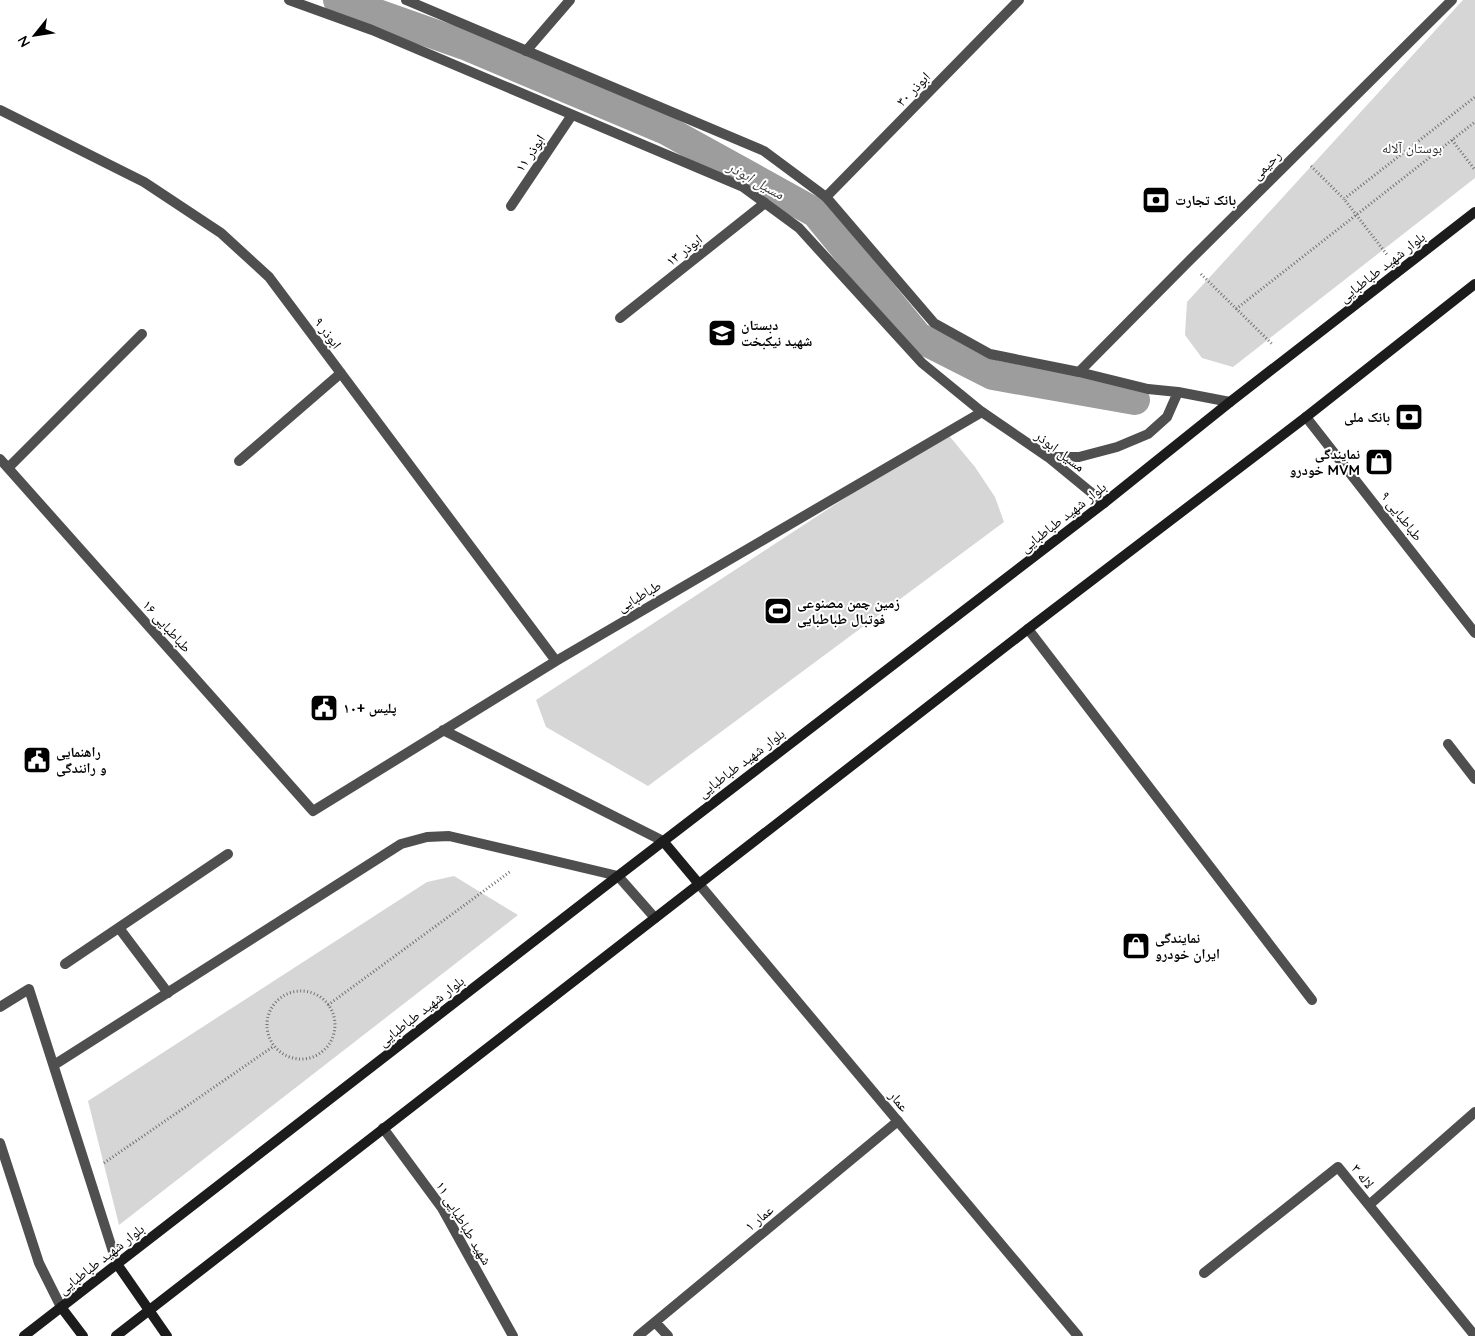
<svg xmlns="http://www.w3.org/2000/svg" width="1475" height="1336" font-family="Quicksand,'Noto Naskh Arabic',sans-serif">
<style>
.green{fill:#d6d6d6}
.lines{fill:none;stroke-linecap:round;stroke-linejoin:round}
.canal{stroke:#9d9d9d;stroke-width:30}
.path{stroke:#717171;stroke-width:3;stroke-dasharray:1 2.5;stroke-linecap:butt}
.service{stroke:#4f4f4f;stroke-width:10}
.minor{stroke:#4f4f4f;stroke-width:10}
.tertiary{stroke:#4f4f4f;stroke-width:10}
.secondary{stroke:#1c1c1c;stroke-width:10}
.labels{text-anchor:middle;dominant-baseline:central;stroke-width:4;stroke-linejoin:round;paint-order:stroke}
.street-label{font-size:14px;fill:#000;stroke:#fff}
.park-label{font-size:14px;fill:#2d2d2d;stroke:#fff}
.poi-label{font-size:14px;font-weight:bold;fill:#000;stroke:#fff;text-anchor:start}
.water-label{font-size:15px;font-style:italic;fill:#3e3e3e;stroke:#fff}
</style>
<rect width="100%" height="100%" fill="#fff"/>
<!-- green -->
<path class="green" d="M1463,0H1475V178L1233,367L1202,358L1185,335L1187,302Z
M946,432L975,467L995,497L1004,522L648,786L546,727L536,700Z
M454,876L518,915L119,1225L88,1101L427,882Z"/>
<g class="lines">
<!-- canal -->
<path class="canal" d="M338,0L465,45L666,130L816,213L918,337L993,375L1135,400"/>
<!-- path -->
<path class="path" d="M1452,140L1475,170
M1311,166L1344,199L1388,256
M1344,199L1475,97
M1201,274L1273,345
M1236,309L1475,122
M267 1025a34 34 0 1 1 68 0a34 34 0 1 1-68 0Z
M328,1005L511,871
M104,1163L274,1046"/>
<!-- service -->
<path class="service" d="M1028,629L1312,1000
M119,928L168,993
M65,964L228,854"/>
<!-- minor -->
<path class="minor" d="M526,51L570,0
M0,110L144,182L221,233L269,277L556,661
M826,197L1019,0
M511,206L572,115
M620,318L765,203
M1079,372L1188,262L1452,0
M1306,417L1475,633
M0,459L313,811L556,661L982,412
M239,461L341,373
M8,468L142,334
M443,730L663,841
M1448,744L1475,779
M383,1128L442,1208L513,1336
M1369,1205L1475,1112
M1204,1273L1338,1167L1475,1336
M655,1322L668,1336
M638,1336L898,1121"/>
<!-- tertiary -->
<path class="tertiary" d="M289,0L372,30L743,187L799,228L922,363L982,412L1048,457L1104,503
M406,0L764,151L826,197L934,323L990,354L1079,372L1148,389L1178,392L1230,402
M1048,457H1079L1117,447L1148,434L1167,417L1178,392
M699,884L1078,1336
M0,1007L29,989L117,1264
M54,1065L401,844L427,837L449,836L618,876L655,918
M0,1143L39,1263L61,1307"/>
<!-- secondary -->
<path class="secondary" d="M663,841L699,884
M117,1264L167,1336
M61,1307L83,1336
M24,1336L618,876L1104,503L1230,402L1475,212
M116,1336L1028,629L1306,417L1475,284"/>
</g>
<!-- icons -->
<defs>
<symbol id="bank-square" viewBox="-11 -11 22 22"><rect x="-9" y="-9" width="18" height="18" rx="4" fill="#000" stroke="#fff"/><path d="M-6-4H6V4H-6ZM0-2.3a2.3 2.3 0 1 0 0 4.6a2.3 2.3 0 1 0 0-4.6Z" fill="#fff"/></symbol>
<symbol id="school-square" viewBox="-11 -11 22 22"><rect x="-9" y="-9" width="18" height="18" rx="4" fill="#000" stroke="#fff"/><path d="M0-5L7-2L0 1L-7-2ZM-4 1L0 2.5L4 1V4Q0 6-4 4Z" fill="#fff"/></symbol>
<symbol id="shop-square" viewBox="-11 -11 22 22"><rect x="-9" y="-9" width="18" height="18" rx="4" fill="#000" stroke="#fff"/><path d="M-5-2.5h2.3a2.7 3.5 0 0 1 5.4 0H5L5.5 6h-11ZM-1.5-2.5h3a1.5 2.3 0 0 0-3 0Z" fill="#fff"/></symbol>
<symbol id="stadium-square" viewBox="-11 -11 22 22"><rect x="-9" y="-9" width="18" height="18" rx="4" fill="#000" stroke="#fff"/><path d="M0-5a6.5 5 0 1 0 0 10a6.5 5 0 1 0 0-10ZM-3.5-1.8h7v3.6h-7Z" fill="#fff"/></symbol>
<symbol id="civic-square" viewBox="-11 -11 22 22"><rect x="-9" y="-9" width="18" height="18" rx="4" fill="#000" stroke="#fff"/><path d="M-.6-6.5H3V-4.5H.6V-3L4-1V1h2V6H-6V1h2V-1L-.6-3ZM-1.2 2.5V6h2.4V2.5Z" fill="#fff"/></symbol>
</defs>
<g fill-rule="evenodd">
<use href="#bank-square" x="1140" y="184" width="32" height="32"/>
<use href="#school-square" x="706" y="317" width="32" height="32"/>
<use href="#bank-square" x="1393" y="401" width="32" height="32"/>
<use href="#shop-square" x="1363" y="446" width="32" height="32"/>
<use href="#stadium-square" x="762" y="595" width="32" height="32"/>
<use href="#civic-square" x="308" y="692" width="32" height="32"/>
<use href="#civic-square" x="21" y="744" width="32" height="32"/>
<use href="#shop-square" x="1120" y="930" width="32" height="32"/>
</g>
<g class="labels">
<!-- street labels -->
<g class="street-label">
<text transform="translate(913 89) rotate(-46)">ابوذر ۳۰</text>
<text transform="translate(530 153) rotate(-56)">ابوذر ۱۱</text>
<text transform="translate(1266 165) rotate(-45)">رحیمی</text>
<text transform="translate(684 250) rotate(-38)">ابوذر ۱۳</text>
<text transform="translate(1382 267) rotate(-38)">بلوار شهید طباطبایی</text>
<text transform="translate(328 333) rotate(53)">ابوذر ۹</text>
<text transform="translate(1060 451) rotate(37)">مسیل ابوذر</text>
<text transform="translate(1402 516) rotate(52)">طباطبایی ۹</text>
<text transform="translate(1063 517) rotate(-38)">بلوار شهید طباطبایی</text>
<text transform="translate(639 596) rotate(-30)">طباطبایی</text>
<text transform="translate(167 626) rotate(48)">طباطبایی ۱۶</text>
<text transform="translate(741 763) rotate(-37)">بلوار شهید طباطبایی</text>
<text transform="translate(421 1011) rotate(-38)">بلوار شهید طباطبایی</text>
<text transform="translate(899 1101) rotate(50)">عمار</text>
<text transform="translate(1363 1176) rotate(51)">لاله ۳</text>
<text transform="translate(759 1218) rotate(-40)">عمار ۱</text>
<text transform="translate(464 1223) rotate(59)">شهید طباطبایی ۱۱</text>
<text transform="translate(101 1259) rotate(-38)">بلوار شهید طباطبایی</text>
</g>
<!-- park labels -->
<g class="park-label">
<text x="1412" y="148">بوستان آلاله</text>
</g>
<!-- poi labels -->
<g class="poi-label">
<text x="1175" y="200">بانک تجارت</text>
<text x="741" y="325">دبستان<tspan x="741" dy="16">شهید نیکبخت</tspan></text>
<text x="1390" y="417" text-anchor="end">بانک ملی</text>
<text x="1360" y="454" text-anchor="end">نمایندگی<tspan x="1360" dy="16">خودرو MVM</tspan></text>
<text x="797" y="603">زمین چمن مصنوعی<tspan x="797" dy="16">فوتبال طباطبایی</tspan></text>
<text x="343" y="708">پلیس +۱۰</text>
<text x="56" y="752">راهنمایی<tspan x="56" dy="16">و رانندگی</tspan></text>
<text x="1155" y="938">نمایندگی<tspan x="1155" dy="16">ایران خودرو</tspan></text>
</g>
<!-- water labels -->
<g class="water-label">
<text transform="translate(756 180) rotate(29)">مسیل ابوذر</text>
</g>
</g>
<!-- north arrow -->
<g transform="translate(35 35) rotate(240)" stroke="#ffffff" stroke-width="4" paint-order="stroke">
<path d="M0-4L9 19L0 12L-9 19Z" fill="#000000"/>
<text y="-8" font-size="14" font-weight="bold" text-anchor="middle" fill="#000000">N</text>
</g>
</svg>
